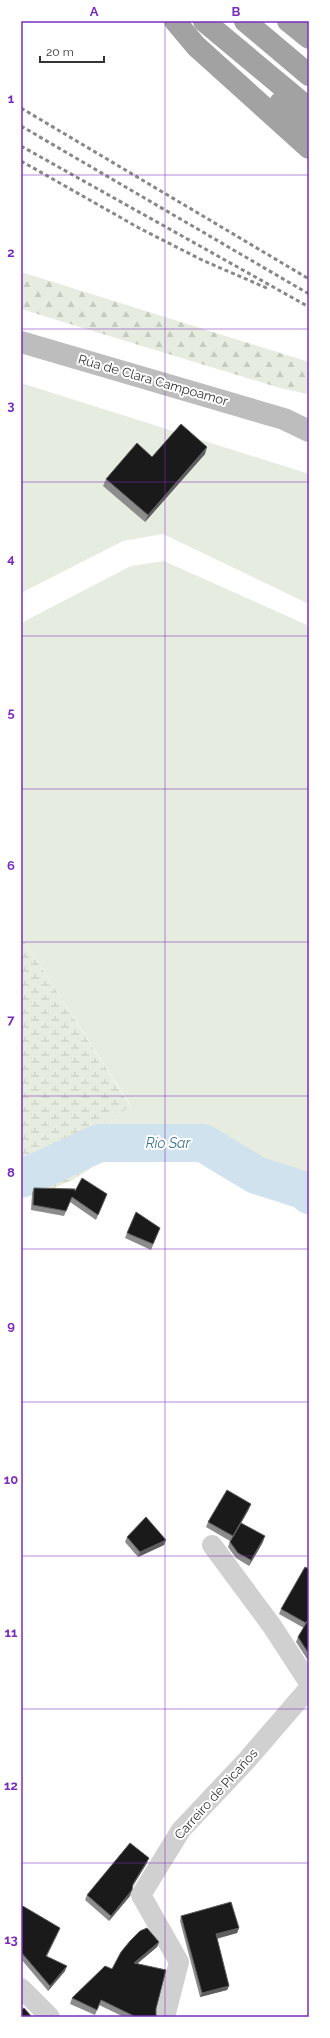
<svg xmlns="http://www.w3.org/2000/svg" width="330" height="2038" font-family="Raleway,sans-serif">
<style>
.green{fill:#e6ecdf}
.forest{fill:url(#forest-firs)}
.wetland{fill:url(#wetland-marsh)}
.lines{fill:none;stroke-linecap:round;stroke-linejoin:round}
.river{stroke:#cfe2ee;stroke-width:38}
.minor{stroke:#d0d0d0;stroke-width:20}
.secondary{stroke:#bdbdbd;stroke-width:22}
.trunk{stroke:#a2a2a2;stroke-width:22}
.rail{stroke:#888;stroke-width:3;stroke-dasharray:4 3;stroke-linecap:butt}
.wall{fill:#8c8c8c}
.shaded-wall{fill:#5f5f5f}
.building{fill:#1a1a1a;stroke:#5f5f5f}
.grid{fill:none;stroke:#7b2cbf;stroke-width:1;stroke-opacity:0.55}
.labels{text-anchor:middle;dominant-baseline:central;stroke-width:4;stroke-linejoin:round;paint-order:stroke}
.street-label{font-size:13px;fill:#333;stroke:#fff}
.water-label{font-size:14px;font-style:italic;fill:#3f7597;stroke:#fff}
.neatline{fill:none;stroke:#7b2cbf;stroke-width:1.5}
.grid-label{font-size:13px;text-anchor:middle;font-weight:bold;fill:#7b2cbf}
</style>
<defs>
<pattern id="forest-firs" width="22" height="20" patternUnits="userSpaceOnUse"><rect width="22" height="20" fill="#e6ecdf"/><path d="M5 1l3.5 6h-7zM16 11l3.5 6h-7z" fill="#c6cbc0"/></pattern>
<pattern id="wetland-marsh" width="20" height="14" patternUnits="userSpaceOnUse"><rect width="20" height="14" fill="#e6ecdf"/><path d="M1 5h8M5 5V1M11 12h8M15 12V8" fill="none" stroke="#c6cbc0"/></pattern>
</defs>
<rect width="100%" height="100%" fill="#fff"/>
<!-- green -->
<path class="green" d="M21,383L309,474V604L163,534L123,541L21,593Z
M164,561L309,626V1185L261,1169L205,1135L95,1138L96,1129L111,1117L131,1106L21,936V623L131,566Z"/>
<!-- forest -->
<path class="forest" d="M21,272L309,362V394L280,388L21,309Z"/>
<!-- wetland -->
<path class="wetland" d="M21,936L131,1107L111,1117L96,1129L90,1169L73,1180L54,1188L21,1190Z"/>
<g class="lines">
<!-- river -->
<path class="river" d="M21,1179L99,1143H203L256,1175L303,1190L309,1195"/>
<!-- minor -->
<path class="minor" d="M212,1545L272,1626L309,1683
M21,1988L50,2017
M165,2017L179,1962L141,1895L181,1830L247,1760L309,1688"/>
<!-- secondary -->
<path class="secondary" d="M21,342L284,419L309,431"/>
<!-- trunk -->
<path class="trunk" d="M175,21L196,46L309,148
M204,21L307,107
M245,21L309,75
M288,21L309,38
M280,103L309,127"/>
<!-- rail -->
<path class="rail" d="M21,108L309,279
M21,126L309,294
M21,146L309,307
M21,161L139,228L202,260L269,289"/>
</g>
<!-- wall -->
<path class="wall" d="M205,454L145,522L103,486L106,479L152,457Z
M34,1188L105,1199L96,1220L70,1202L64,1216L31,1210L32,1193Z
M160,1228L151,1250L125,1238L127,1233Z
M249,1509L241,1523L263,1542L249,1566L236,1558L228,1547L230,1541L206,1527L208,1522Z
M127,1537L166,1540L164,1545L138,1557L125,1542Z
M309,1569V1662L296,1642L298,1637L304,1628L279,1614L281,1609Z
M147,1863L132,1887L130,1896L109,1921L85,1900L87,1895Z
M21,1905L60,1928L46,1957L65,1971L48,1991L21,1959Z
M181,1916L239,1928L237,1933L217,1939L229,1986L227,1990L200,1997L180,1921Z
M159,1942L157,1947L138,1963L156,2009V2015L157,2017H124L99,2005L95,2015L70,2004L72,1998L112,1969Z"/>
<!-- shaded-wall -->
<path class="shaded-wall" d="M207,447L205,454L145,522L148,515Z
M251,1504L249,1509L231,1541L233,1536Z
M265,1536L263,1542L249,1566L251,1560Z
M166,1540L164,1545L138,1557L140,1552Z
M149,1858L147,1863L131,1889L133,1884Z
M132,1890L130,1896L109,1921L111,1916Z
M60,1928L58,1933L44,1962L46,1956Z
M239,1928L237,1933L214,1939L216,1934Z
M159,1942L157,1947L132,1968L134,1963Z
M67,1966L65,1971L48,1991L50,1986Z
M229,1986L227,1990L200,1997L202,1993Z"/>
<!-- building -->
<path class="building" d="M181,424L207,447L148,515L106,479L137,443L152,457Z
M82,1178L107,1194L98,1215L72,1197L66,1211L33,1205L34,1188L75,1189V1191Z
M136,1212L160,1228L153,1244L127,1233Z
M227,1490L251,1504L233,1536L208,1522Z
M146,1517L166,1540L140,1552L127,1537Z
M241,1523L265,1536L251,1560L238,1553L230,1542Z
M305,1567L309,1569V1618L306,1623L281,1609Z
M308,1620H309V1654L298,1637Z
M130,1843L149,1858L133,1884L132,1890L111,1916L87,1895Z
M231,1902L239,1928L216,1934L229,1986L202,1993L181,1916Z
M21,1905L60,1928L46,1956L67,1966L50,1986L21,1952Z
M147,1928L159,1942L134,1963L166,1970L156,2009V2015L157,2017H136L101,2000L97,2010L72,1998L105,1966L112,1969L121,1952L130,1941L140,1931Z
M24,2008L32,2017H21V2010Z"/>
<!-- grid -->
<path class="grid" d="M165,21V2017M21,175H309M21,329H309M21,482H309M21,636H309M21,789H309M21,942H309M21,1096H309M21,1249H309M21,1402H309M21,1556H309M21,1709H309M21,1863H309"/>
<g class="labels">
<!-- street labels -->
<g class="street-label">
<text transform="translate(153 380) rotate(16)">Rúa de Clara Campoamor</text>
<text transform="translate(216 1794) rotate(-48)">Carreiro de Picaños</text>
</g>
<!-- water labels -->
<g class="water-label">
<text x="168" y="1143">Río Sar</text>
</g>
</g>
<!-- border -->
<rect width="330" height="2038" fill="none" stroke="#ffffff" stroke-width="44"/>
<!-- scale -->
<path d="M40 56v6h64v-6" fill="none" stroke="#333333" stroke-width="2"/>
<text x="46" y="56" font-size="12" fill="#333333" stroke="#ffffff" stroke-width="3" paint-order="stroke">20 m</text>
<rect x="22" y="22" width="286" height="1994" class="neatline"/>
<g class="grid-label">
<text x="94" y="16">A</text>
<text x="236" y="16">B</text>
<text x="11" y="103">1</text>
<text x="11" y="257">2</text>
<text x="11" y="410">3</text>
<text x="11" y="563">4</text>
<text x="11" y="717">5</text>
<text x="11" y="870">6</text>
<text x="11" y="1024">7</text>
<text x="11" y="1177">8</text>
<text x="11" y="1330">9</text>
<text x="11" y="1484">10</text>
<text x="11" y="1637">11</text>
<text x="11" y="1790">12</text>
<text x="11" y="1944">13</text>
</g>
</svg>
